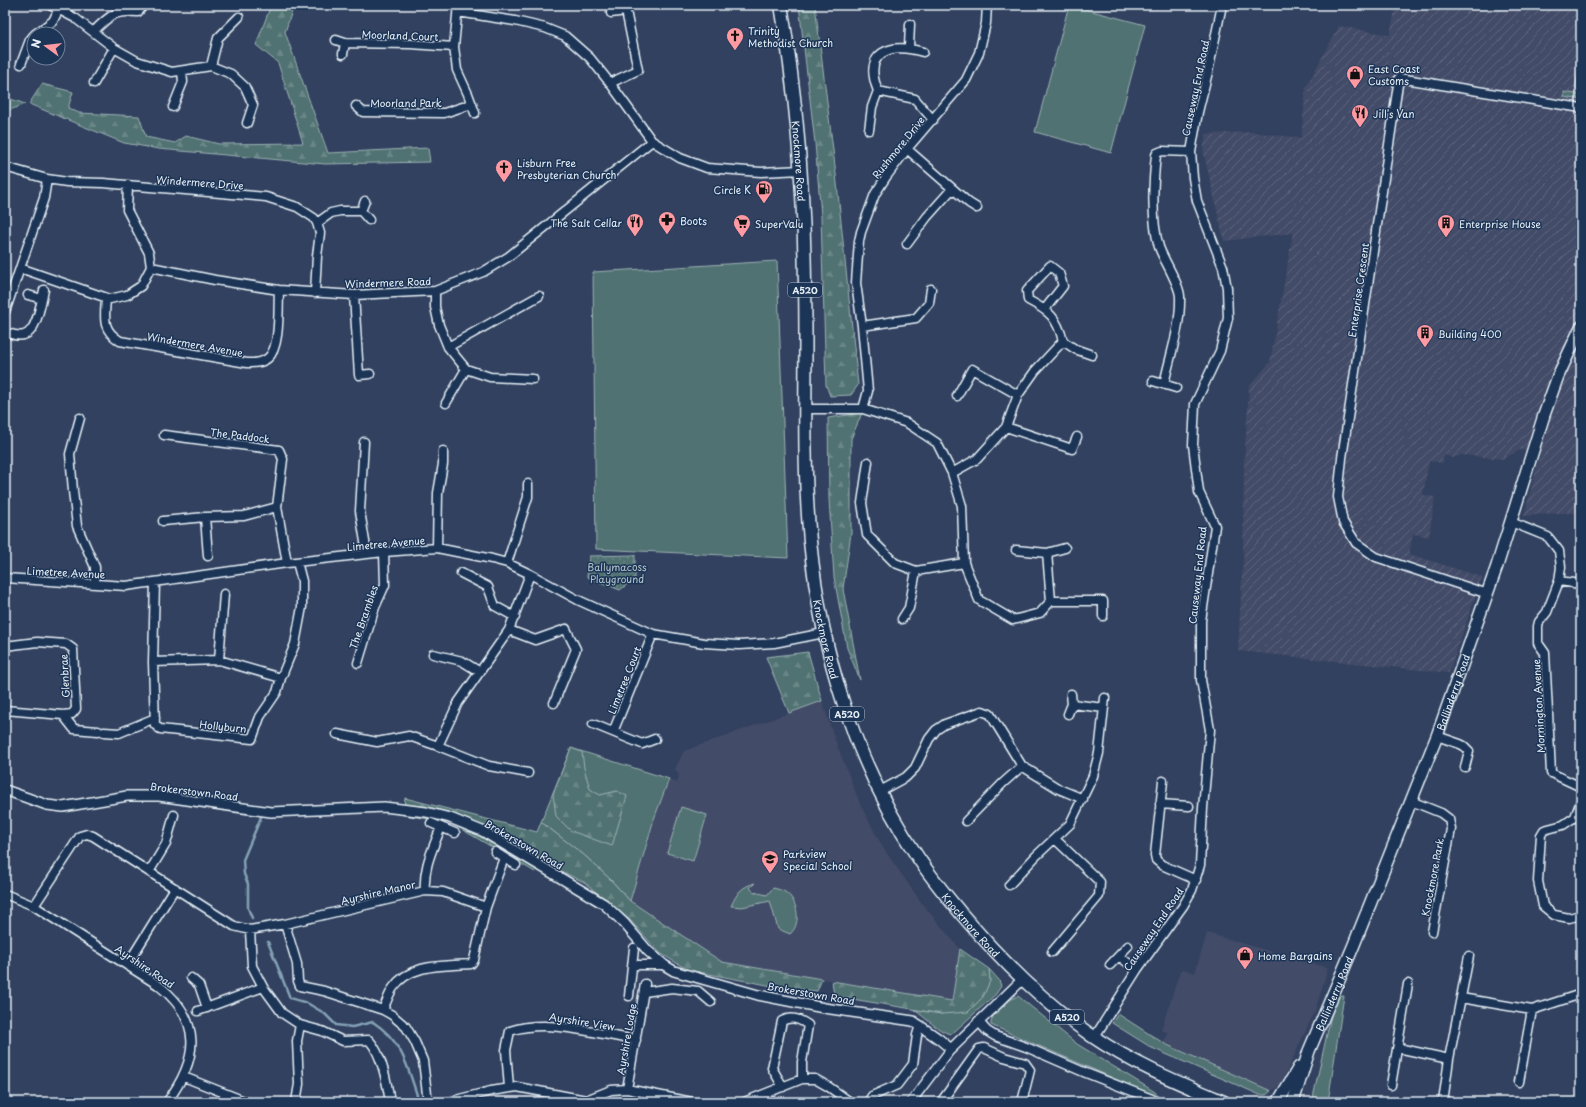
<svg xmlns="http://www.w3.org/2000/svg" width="1586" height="1107" font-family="'Playpen Sans',sans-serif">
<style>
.built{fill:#434c68}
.industrial{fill:url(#industrial-furrows)}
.grass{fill:#517272;stroke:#9cb2b5}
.forest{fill:url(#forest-firs);stroke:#9cb2b5}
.park{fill:url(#park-dots);stroke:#9cb2b5}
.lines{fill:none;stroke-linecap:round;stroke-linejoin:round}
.stream{stroke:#85a2b6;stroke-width:2.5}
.minor-casing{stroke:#e8f1f8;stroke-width:11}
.tertiary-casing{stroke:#e8f1f8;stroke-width:12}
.secondary-casing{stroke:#e8f1f8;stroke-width:14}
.primary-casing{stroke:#e8f1f8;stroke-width:15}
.minor{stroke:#1d3557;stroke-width:8}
.tertiary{stroke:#1d3557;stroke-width:9}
.secondary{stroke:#1d3557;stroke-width:11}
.primary{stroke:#1d3557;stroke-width:12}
.labels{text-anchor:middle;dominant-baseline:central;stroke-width:3;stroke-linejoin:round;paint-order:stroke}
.shield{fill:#1d3557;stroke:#abb9c8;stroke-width:1}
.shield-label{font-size:9px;font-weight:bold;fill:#e8f1f8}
.poi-label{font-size:10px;fill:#e8f1f8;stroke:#1d3557;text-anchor:start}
.street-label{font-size:10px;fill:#e8f1f8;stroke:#1d3557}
.park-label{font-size:10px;fill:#b3c5c9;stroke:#1d3557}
</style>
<defs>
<pattern id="industrial-furrows" width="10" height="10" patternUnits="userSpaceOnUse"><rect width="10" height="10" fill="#434c68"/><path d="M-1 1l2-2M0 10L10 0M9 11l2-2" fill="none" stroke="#5e667e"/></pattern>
<pattern id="forest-firs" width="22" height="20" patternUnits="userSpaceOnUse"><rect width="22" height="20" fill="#517272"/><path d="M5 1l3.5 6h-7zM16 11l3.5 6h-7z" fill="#6a8787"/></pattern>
<pattern id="park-dots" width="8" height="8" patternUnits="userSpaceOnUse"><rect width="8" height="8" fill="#517272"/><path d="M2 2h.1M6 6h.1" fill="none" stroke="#6a8787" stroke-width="1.8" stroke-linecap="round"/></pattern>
</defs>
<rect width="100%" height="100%" fill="#32415f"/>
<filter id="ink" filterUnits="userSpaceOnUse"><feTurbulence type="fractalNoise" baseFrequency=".025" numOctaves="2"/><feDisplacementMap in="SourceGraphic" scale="8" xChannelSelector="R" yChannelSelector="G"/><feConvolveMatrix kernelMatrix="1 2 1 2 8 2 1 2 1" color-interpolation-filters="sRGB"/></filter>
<g filter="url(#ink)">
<!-- built -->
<path class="built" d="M822,701L834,737L860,804L883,848L921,902L960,949L952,1001L722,962L630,901L654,819L669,779L677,783L679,775L675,769L684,751Z
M1207,933L1328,968L1315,1011L1280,1086L1271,1091L1165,1044L1163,1042L1169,1033L1161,1030L1180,971L1183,969L1195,973Z"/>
<!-- industrial -->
<path class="industrial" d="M1396,5H1581V513H1560L1524,516L1540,454L1520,450L1503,459L1461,455L1453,458L1444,455L1443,463L1429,461L1423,495L1435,497L1429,537L1413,534L1409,554L1482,577L1449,673L1238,651L1243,558L1244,463L1249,387L1270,362L1293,233L1224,241L1203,150L1206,134L1251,132L1301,138L1306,87L1339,26L1390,35Z"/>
<!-- grass -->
<path class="grass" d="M1069,5L1145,25L1111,153L1035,132Z
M1564,92L1581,95V100L1564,97Z
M5,97L25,104L5,112Z
M777,261L788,558L596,549L593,272Z
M571,748L669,779L654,819L630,901L610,879L584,855L541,822Z
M681,807L707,815L693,861L667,853Z
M755,883L750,888L754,892L767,895L773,888C777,889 782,890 785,892C798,900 802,924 790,934L778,929L770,901L742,907L731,906C737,893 741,887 755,883Z
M989,969L999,980L1001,986L996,994L955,1031L950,1034C938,1031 925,1017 914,1010L942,1014L990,981Z
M1336,993L1344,996L1328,1102H1312Z
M1018,996L1077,1044L1155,1092L1159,1098L991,1025C989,1015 1009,999 1018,996Z
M1118,1014L1165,1044L1271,1091L1266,1095H1260L1152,1048L1112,1023Z"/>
<!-- forest -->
<path class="forest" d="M271,5H294L285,32L328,153L428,148L430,162L325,164L159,149L124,143L29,104L42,84L73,92L68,108L79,113L139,116L146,137L175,143L186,136L219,144L303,143L278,63L256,45Z
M799,5H815L836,174L858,385L851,395L830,396L826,385L821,216L815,143Z
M1581,58V89H1575Z
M862,413L851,439V533L843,589L860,680L847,648L834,577L829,499L828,418Z
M808,652L822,701L789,713L766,657Z
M571,748L582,752L584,768L590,789L600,795L617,791L627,796L612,846L571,831L556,816L553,794Z
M405,798L537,832L541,822L584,855L610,879L630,901L722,962L822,979L817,991L783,988L688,970L660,953L629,919L584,882L541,862L535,872L449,822L403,815Z
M960,949L989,969L990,981L983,997L968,1012L942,1014L834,996L832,981L952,1001Z"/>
<!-- park -->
<path class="park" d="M635,555V578L620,590L587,577L589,556Z"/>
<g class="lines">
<!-- stream -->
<path class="stream" d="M252,918L248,908V884L244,874L243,860L261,817
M268,942L290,998L307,1003L324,1013L336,1025L352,1027L373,1022C402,1041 407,1065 417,1095"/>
<defs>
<path id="minor" d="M50,5L75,18L114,48L137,61L172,72L211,66L231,74L245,87L253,105L247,123
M458,5L454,47L457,70L468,94L475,113
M458,12L515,21L545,28L565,36L590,58L610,83L652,141L680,158L707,168L761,172L802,170
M94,31C111,14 114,11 138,12L144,5
M35,34L53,21L59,9
M336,40L345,43L411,44L454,47
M909,47L910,24
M343,54L345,43
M21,64L30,40L34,35
M211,66L218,38L239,17
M94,83L114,48
M610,83L638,70L626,11L611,13
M878,91L915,99L933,120
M356,106L363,112L444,113L472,104
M173,107L183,82L182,71
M869,130L872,107L878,91C862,52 890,42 923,52
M907,149L969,203L977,208
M5,167L47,179L67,182L103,183L266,197L297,207L314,218L317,223L320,233L317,256L315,293
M365,201L361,211L369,220
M317,223L331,213L340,211H361
M907,244L927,217L952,189
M151,267L215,280L279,290L354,295L435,291L483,272L508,257L652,141
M20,268L110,299L127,295L141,286L151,267L149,253L127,210L128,186
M435,291V307L439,325L448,347L466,369L490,377L533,379
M28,295L42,299
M354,295L359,375L370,374
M106,298C105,318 101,329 120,341L247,363C255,363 262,363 268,358C281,347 278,307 279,290
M1045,309L1063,286L1059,273L1050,266L1027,291L1028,300C1049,311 1057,317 1063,341
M5,312L44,198L47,179
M862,326L916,318L929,303L931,289
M5,332C11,334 17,337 24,335C37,332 41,302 44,290
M448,347L539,296
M1153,381L1176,388
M1164,384C1170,356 1181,326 1180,297C1180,285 1163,259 1159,247C1151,220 1153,183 1156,155L1157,153L1162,151L1191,152
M957,396L972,369L1018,395
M446,403L466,369
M806,409H863L907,423L937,443L952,473L962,506L964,563L979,600L1013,620L1040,613L1051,601H1103V616
M863,409L868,391L862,326L856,283L859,241L861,232L875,194L886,177L907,149L966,80L979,53L986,23L987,5
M80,418L70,454L73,491L77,526L95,567V583
M1006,427L1072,449L1077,437
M164,435L279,450L283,459L277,507L287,563
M364,442L360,511L367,554
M868,462L862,503L867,535L895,563L916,571L964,563
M952,473L977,459L1006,427L1018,395L1035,371L1063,341L1075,349L1092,355
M205,517L208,556
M163,521L205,517L244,516L277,507
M1511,522L1548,537L1559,551L1561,567L1559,581L1547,612L1539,622L1538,626V643L1545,653L1551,773L1581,787
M437,548L438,493L443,464V451
M1016,550L1047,553L1065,548
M1047,553L1051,601
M507,563L528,497V484
M461,573L488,587L495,606L515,617
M5,578L126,586L287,563L384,552L437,548L492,559L507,563L530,574L578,600L653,634L704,643L739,645L774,643L824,633
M1559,581L1581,584
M155,582L153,662L155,725L160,729L252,739L260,717L277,692L281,678L295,644L302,607V581L297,562
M1488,594L1376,557L1356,543L1343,522L1338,497L1342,458L1399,78L1581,108
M902,619L909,608L916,571
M509,630L535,640L566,629L576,649L554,703
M5,646L37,642L66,644L73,649L76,709L72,714L63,715L5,710
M433,654L462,661L480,672
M219,660L224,594
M153,662L219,660L281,678
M358,663L375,607L385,585L384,552
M1072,704L1104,708
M1068,714L1072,704L1071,694
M63,715L74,729L98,731
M593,724L642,744L655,739
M104,732L119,733L155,718
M613,732L653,634
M337,734L377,742L409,736L438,746L489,766L528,773
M1437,736L1460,744L1464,746L1469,751L1465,767
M438,746L458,703L509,630L530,574
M1163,781L1155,855L1156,860L1162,865L1196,880
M880,791L906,777L915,768L929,739L936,730L945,724L982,711L990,714L1022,766L1059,789L1083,799
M1411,801L1441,813L1449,819L1451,829L1432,932
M1581,801L1575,817L1563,825L1544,830L1541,835L1538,881L1543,906L1554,915L1569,918L1581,915
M1160,804L1189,806
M966,821L1003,783L1022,766
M431,823L455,833
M495,852L516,865
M149,872L166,844L174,815
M1009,885L1036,856L1070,824L1093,776L1099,753L1105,698
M425,891C423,867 433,849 441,827
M5,894L34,906L158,985C203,1020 199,1059 167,1102
M34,906L80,836L87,834L93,836L234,926L250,930L285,924L425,891L443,892L486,907L474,960L471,964C444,966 410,963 393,988C389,994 386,1003 383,1010
M486,907L504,858
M285,924L297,964L298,981L300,986L324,991L383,1010L392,1015L406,1027L415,1042L423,1061L428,1102
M250,930L252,966L263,987L282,1013L300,1025L322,1031L343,1041L369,1040C382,1054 387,1083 390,1102
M1052,952L1099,896L1100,882L1055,839
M1119,956L1137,970
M127,965L175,888
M633,965H664
M1110,965L1128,946
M191,978L199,985L207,1008
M644,992L672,988L698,991L711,1002
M629,996L634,948
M1461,998L1532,1010L1581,994
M198,1011L263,987
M978,1021L987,1031L995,1036L1026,1047L1086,1073L1152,1099
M1094,1038L1137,970L1183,906L1192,890L1200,865L1203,808L1210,730L1201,680V621L1215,526L1199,492L1193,445L1195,404L1220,351L1228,318L1227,288L1223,267L1197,201L1193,178L1191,152L1198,112L1208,72L1222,5
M1398,1048L1449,1059
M184,1077L247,1102
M1519,1082L1532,1010
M1391,1085L1408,984
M783,1087L772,1068L782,1021C791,1016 800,1019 808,1025L802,1062V1079
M509,1088L506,1050L510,1031C548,1018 597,1034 636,1040
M627,1089L645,984
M296,1102L299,1084L297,1041L300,1025
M448,1102L491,1091L517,1087L586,1100L611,1090L627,1089L692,1102
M744,1102L802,1079H815L829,1087L850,1102
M868,1102L872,1096L897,1085L913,1064L917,1035L920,1025
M911,1102L951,1049
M941,1102L979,1049L984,1048L1004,1057L1025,1063L1030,1070L1022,1102
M1443,1102L1449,1059L1469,956"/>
<path id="tertiary" d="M5,790L47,805L63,807L127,796H159L271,812L384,807L426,812L450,818L482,831L604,904L624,923L648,951L664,965L674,971L758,995L824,1008L913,1021L939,1039L951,1049L1022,980"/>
<g id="secondary">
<path d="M1278,1102L1299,1067"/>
<path id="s1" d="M1293,1102L1309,1051L1353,947L1437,736L1497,566L1544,415L1558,376L1581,327"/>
</g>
<g id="primary">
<path id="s2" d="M781,5C797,98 804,191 805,285C807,370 802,456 810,541C821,653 855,765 919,859C940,890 966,920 992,948C1023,981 1055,1010 1092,1036C1133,1064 1179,1083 1224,1102"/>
</g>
</defs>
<!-- minor casing -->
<use href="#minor" class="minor-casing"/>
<!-- tertiary casing -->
<use href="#tertiary" class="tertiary-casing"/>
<!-- secondary casing -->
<use href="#secondary" class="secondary-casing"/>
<!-- primary casing -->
<use href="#primary" class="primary-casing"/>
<!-- minor -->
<use href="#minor" class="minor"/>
<!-- tertiary -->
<use href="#tertiary" class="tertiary"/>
<!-- secondary -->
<use href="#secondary" class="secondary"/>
<!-- primary -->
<use href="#primary" class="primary"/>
</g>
</g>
<!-- icons -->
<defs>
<symbol id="church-pin" viewBox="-11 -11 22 30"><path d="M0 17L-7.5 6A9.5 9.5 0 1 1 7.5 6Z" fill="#ff9aa2" stroke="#1d3557"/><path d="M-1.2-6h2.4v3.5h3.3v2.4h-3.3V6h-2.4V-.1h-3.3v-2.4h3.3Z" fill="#111"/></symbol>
<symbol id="shop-pin" viewBox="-11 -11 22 30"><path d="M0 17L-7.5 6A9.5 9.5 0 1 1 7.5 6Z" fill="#ff9aa2" stroke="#1d3557"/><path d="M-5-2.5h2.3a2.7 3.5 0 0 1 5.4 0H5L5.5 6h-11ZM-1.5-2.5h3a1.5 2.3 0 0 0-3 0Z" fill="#111"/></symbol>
<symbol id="restaurant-pin" viewBox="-11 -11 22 30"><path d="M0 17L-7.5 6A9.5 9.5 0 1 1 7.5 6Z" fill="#ff9aa2" stroke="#1d3557"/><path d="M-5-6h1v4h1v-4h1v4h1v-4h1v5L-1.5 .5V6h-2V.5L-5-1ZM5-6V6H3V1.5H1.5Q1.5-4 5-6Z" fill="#111"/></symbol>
<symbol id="fuel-pin" viewBox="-11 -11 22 30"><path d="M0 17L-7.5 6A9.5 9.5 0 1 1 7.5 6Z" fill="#ff9aa2" stroke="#1d3557"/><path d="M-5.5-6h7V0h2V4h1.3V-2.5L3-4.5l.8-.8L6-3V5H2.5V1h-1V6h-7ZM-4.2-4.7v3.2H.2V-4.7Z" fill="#111"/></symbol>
<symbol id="pharmacy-pin" viewBox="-11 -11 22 30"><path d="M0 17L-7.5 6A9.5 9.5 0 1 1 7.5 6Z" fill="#ff9aa2" stroke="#1d3557"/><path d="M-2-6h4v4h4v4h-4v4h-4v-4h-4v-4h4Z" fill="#111"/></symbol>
<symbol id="supermarket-pin" viewBox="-11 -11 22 30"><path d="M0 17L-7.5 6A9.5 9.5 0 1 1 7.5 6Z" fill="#ff9aa2" stroke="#1d3557"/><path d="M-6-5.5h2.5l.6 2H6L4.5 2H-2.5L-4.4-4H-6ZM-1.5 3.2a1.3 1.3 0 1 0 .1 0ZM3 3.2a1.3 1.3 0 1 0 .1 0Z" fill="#111"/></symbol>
<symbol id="building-pin" viewBox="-11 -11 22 30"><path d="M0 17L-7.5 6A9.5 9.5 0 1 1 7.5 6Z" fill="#ff9aa2" stroke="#1d3557"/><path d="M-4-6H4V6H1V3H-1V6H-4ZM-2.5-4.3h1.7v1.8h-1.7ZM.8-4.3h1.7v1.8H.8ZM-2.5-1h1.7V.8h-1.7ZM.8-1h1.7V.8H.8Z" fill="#111"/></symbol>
<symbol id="school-pin" viewBox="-11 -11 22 30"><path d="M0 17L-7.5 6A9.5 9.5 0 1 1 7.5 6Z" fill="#ff9aa2" stroke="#1d3557"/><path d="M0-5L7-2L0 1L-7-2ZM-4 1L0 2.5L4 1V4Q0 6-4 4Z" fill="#111"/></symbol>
</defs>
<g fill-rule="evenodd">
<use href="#church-pin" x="725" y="26" width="20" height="27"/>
<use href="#shop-pin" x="1345" y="64" width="20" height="27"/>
<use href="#restaurant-pin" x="1350" y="103" width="20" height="27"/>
<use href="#church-pin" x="494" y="158" width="20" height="27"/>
<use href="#fuel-pin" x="754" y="179" width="20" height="27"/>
<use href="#pharmacy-pin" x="657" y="210" width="20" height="27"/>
<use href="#restaurant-pin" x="625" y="212" width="20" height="27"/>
<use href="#supermarket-pin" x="732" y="213" width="20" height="27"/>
<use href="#building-pin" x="1436" y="213" width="20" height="27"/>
<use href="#building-pin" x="1415" y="323" width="20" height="27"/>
<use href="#school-pin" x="760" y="849" width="20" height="27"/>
<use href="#shop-pin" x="1235" y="945" width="20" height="27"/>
</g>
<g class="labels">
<!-- shield labels -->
<g class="shield">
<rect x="788" y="283" width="34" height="14" rx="3"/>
<rect x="830" y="707" width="34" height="14" rx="3"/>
<rect x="1050" y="1010" width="34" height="14" rx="3"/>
</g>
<g class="shield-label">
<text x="805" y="290">A520</text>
<text x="847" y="714">A520</text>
<text x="1067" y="1017">A520</text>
</g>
<!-- poi labels -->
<g class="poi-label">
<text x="748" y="30">Trinity<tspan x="748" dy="12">Methodist Church</tspan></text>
<text x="1368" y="68">East Coast<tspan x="1368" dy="12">Customs</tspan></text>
<text x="1373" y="113">Jill's Van</text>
<text x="517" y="162">Lisburn Free<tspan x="517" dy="12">Presbyterian Church</tspan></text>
<text x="751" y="189" text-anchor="end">Circle K</text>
<text x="680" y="220">Boots</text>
<text x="622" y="222" text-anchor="end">The Salt Cellar</text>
<text x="755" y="223">SuperValu</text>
<text x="1459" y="223">Enterprise House</text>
<text x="1438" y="333">Building 400</text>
<text x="783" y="853">Parkview<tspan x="783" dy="12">Special School</tspan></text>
<text x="1258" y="955">Home Bargains</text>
</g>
<!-- street labels -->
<g class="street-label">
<text transform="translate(400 35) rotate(2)">Moorland Court</text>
<text transform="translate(1195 88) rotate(-78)">Causeway End Road</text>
<text x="406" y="102">Moorland Park</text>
<text transform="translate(898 147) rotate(-51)">Rushmore Drive</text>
<text stroke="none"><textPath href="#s2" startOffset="157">Knockmore Road</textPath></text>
<text transform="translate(200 182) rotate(4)">Windermere Drive</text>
<text transform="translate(388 282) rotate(-2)">Windermere Road</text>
<text transform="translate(1358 290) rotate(-82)">Enterprise Crescent</text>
<text transform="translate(195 344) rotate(10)">Windermere Avenue</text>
<text transform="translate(240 435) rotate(7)">The Paddock</text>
<text transform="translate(386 543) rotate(-5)">Limetree Avenue</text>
<text transform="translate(66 572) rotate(3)">Limetree Avenue</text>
<text transform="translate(1197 575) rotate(-84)">Causeway End Road</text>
<text transform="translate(363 617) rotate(-71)">The Brambles</text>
<text stroke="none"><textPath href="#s2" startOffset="637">Knockmore Road</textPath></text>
<text transform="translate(64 676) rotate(-93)">Glenbrae</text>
<text transform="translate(624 680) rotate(-68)">Limetree Court</text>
<text stroke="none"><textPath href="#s1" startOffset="440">Ballinderry Road</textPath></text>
<text transform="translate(1538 706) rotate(-93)">Mornington Avenue</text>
<text transform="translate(223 726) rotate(6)">Hollyburn</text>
<text transform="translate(194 791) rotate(7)">Brokerstown Road</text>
<text transform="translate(524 844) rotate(30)">Brokerstown Road</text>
<text transform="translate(1432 877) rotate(-79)">Knockmore Park</text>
<text transform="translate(378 892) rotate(-13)">Ayrshire Manor</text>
<text stroke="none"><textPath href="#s2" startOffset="961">Knockmore Road</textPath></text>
<text transform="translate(1153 929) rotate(-56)">Causeway End Road</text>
<text transform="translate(145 966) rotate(34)">Ayrshire Road</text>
<text transform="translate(811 993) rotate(10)">Brokerstown Road</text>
<text stroke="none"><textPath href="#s1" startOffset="116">Ballinderry Road</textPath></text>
<text transform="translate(582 1021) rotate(9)">Ayrshire View</text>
<text transform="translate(626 1039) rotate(-80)">Ayrshire Lodge</text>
</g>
<!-- park labels -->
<g class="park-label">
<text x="617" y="566">Ballymacoss<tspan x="617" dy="12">Playground</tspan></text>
</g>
</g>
<!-- margin -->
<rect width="1586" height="1107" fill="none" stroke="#1d3557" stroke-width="20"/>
<rect x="10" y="10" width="1566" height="1087" fill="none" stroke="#e8f1f8" stroke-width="1.5" filter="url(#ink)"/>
<!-- north arrow -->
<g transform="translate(46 46) rotate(285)"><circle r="19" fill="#1d3557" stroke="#6e8097"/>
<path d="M0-3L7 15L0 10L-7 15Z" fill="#ff9aa2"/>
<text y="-6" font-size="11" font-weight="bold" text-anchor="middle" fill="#e8f1f8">N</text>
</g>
</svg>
